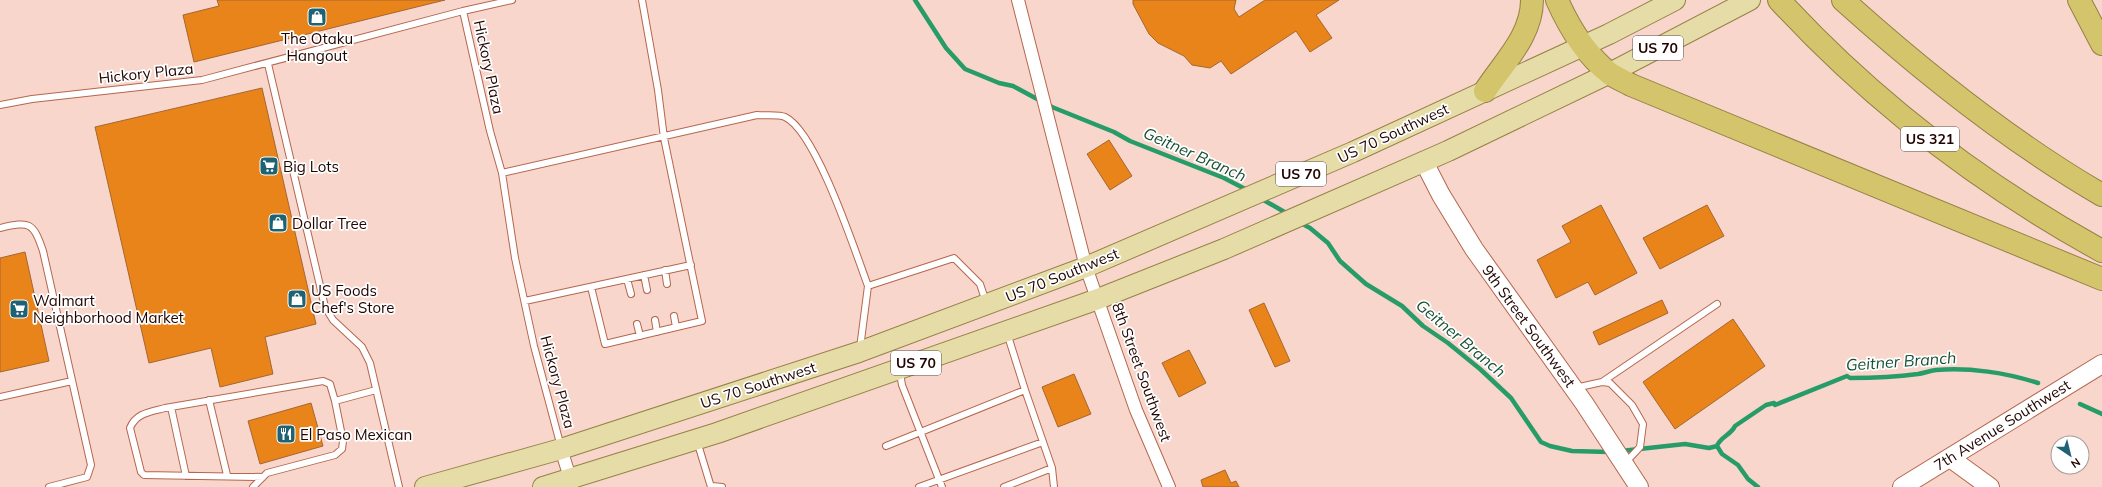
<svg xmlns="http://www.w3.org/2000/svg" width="2102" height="487" font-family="Mulish,sans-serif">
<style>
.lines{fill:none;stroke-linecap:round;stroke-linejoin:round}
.stream{stroke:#289c68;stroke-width:4.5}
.building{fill:#e9841b;stroke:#a56630}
.lane-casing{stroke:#b4674e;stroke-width:8}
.street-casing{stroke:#b4674e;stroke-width:14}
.secondary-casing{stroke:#b4674e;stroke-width:20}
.primary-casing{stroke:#958146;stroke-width:22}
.highway-casing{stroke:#958146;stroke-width:24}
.lane{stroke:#fff;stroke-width:6}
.street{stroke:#fff;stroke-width:12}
.secondary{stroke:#fff;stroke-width:18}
.primary{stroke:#e5dca7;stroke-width:20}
.highway{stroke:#d4c46c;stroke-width:22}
.labels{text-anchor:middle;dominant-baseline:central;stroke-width:3.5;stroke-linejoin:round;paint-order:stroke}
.shield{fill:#fff;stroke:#634f4c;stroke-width:1}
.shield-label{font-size:14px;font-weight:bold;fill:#200400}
.poi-label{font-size:15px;fill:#200400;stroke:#fff;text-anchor:start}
.street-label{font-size:15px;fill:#200400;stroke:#fff}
.water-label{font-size:16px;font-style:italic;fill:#155034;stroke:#fff}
</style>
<rect width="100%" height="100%" fill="#f9d6cb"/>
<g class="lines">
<!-- stream -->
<path class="stream" d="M915,0L946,48L965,69L999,83L1013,86L1052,107L1114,132L1130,141L1224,178L1249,191
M1260,198L1288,214
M1299,222L1310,228L1328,243L1340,261L1366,284L1402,306L1423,326L1448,343L1480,369L1511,398L1541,442L1550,446L1572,451L1610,452
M2080,404L2102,414
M1717,446C1720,437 1731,435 1735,426L1766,405L1774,403L1775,405L1847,376L1850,378C1873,378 1896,377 1918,374C1924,373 1929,371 1936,370C1969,367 2007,373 2038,383
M1717,446L1722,454L1738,465L1748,479L1758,487
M1621,451L1685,444L1709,448L1717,446"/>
</g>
<!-- building -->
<path class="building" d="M217,0H445L194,62L183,15L219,6Z
M1133,0H1236L1234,9L1239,17L1265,0H1339L1316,15L1332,38L1310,52L1296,31L1231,74L1221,61L1210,68L1192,65L1184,56L1158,43L1149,34L1133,4Z
M262,88L316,324L265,337L273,374L220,387L211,348L149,363L95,127Z
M1109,140L1132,176L1110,190L1087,154Z
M1601,205L1637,273L1595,295L1588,282L1556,298L1537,260L1571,242L1562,226Z
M1707,205L1724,236L1660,269L1643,238Z
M25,252L49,361L0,372V258Z
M1662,300L1668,313L1599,345L1593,332Z
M1264,303L1290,361L1275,367L1249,310Z
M1733,319L1765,366L1675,429L1643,382Z
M1189,350L1206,383L1179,397L1162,363Z
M1074,374L1091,414L1058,427L1042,387Z
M311,403L323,446L260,464L248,421Z
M1225,470L1231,483L1236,481L1239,487H1203L1201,480Z"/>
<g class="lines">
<defs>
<path id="lane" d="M463,11L512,0
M268,64L325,307L333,320L362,347L370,363L399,487
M0,105L32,99L202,80L463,11L490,131L502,173L515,258L534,346L561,447
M502,173L757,115C765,116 778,114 785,117C816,131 855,251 868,286
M0,228C30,221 33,222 43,251L91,465L87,477L49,487
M665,270L667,284
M644,275L647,290
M627,279L631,294
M591,287L605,344L702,321L664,138L658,90L642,0
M525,301L691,265
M674,316L676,327
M655,320L657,332
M637,324L640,336
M1007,333L1025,390
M860,348L868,286L954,258L980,284L986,302
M900,373L902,385L942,487
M1602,382L1717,304
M1575,388L1602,382L1610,383L1632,405L1643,424L1640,447L1626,462
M0,397L72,381
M209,400L227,475
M171,407L186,476
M697,441L711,487
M886,446L1025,390L1052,468L1054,487
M263,477L144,475L141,472L130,428C136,413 150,412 165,408L323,381L330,384L335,401
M712,486L722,487
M253,487L267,473L335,455L342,449L343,441L335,401L376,390
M919,487L1043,442
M1004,487L1052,468"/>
<path id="street" d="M1018,0L1086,267L1136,410L1169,487
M561,449L572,484"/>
<path id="secondary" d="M1424,162L1441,195L1474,249L1584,403L1639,487
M1950,458L1990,487
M1902,487L2102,364"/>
<path id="primary" d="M425,487L561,449L859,352L1086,267L1353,152L1609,34L1675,0
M543,487L717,433L1098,299L1224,249L1448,151L1610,73L1750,0"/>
<path id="highway" d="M1557,0C1569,27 1585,54 1609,73C1616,78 1624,81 1631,85L2102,279
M1779,0C1872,101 1982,185 2102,251
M1843,0C1923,72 2009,141 2102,195
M2079,0L2102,44
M1485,91C1503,63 1532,36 1532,0"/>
</defs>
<!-- lane casing -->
<use href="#lane" class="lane-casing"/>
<!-- street casing -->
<use href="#street" class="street-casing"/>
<!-- secondary casing -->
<use href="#secondary" class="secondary-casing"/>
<!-- primary casing -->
<use href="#primary" class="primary-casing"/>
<!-- highway casing -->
<use href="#highway" class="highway-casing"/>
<!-- lane -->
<use href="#lane" class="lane"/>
<!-- street -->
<use href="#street" class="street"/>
<!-- secondary -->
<use href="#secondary" class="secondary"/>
<!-- primary -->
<use href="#primary" class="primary"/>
<!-- highway -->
<use href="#highway" class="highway"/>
</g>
<!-- icons -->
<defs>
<symbol id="shop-square" viewBox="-11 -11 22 22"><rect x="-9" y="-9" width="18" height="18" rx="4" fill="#1e6274" stroke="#fff"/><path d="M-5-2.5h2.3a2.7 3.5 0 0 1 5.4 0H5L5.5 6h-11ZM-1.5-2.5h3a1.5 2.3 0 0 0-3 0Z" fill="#fff"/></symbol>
<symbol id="supermarket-square" viewBox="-11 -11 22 22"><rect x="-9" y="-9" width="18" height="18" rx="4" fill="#1e6274" stroke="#fff"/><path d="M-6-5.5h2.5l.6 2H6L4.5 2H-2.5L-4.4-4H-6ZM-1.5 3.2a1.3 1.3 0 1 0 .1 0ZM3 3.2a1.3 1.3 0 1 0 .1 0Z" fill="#fff"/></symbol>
<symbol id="restaurant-square" viewBox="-11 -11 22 22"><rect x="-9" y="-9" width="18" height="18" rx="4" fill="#1e6274" stroke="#fff"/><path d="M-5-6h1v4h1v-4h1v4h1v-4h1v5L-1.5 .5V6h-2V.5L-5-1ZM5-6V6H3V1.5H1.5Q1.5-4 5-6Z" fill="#fff"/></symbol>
</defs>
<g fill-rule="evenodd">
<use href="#shop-square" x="306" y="6" width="22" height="22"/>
<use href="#supermarket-square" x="258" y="155" width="22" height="22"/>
<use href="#shop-square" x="267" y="212" width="22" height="22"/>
<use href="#shop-square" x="286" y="288" width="22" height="22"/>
<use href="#supermarket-square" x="8" y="298" width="22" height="22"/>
<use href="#restaurant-square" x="275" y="423" width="22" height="22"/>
</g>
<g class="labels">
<!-- shield labels -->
<g class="shield">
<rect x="1633" y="36" width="50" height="24" rx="3"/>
<rect x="1901" y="127" width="58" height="24" rx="3"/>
<rect x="1276" y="162" width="50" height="24" rx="3"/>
<rect x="891" y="351" width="50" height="24" rx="3"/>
</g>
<g class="shield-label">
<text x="1658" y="48">US 70</text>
<text x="1930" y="139">US 321</text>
<text x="1301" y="174">US 70</text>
<text x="916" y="363">US 70</text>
</g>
<!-- poi labels -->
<g class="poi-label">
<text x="317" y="38" text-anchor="middle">The Otaku<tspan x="317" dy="17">Hangout</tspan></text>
<text x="283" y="166">Big Lots</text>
<text x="292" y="223">Dollar Tree</text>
<text x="311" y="290">US Foods<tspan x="311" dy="17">Chef's Store</tspan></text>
<text x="33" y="300">Walmart<tspan x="33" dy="17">Neighborhood Market</tspan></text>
<text x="300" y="434">El Paso Mexican</text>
</g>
<!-- street labels -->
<g class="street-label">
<text transform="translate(489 67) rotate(78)">Hickory Plaza</text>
<text transform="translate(146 73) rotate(-6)">Hickory Plaza</text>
<text transform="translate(1393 133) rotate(-25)">US 70 Southwest</text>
<text transform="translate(1062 275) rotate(-22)">US 70 Southwest</text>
<text transform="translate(1529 326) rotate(54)">9th Street Southwest</text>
<text transform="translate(1142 372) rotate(70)">8th Street Southwest</text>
<text transform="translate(558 382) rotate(75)">Hickory Plaza</text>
<text transform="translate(758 385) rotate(-18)">US 70 Southwest</text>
<text transform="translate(2002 425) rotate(-32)">7th Avenue Southwest</text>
</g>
<!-- water labels -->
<g class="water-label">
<text transform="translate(1195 154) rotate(24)">Geitner Branch</text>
<text transform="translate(1461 338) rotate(40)">Geitner Branch</text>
<text transform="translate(1901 361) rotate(-4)">Geitner Branch</text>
</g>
</g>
<!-- north arrow -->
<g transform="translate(2070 455) rotate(145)"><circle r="19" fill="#ffffff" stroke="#a69b99"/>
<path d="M0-3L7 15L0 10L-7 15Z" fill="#1e6274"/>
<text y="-6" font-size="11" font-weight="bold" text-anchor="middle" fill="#200400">N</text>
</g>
</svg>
